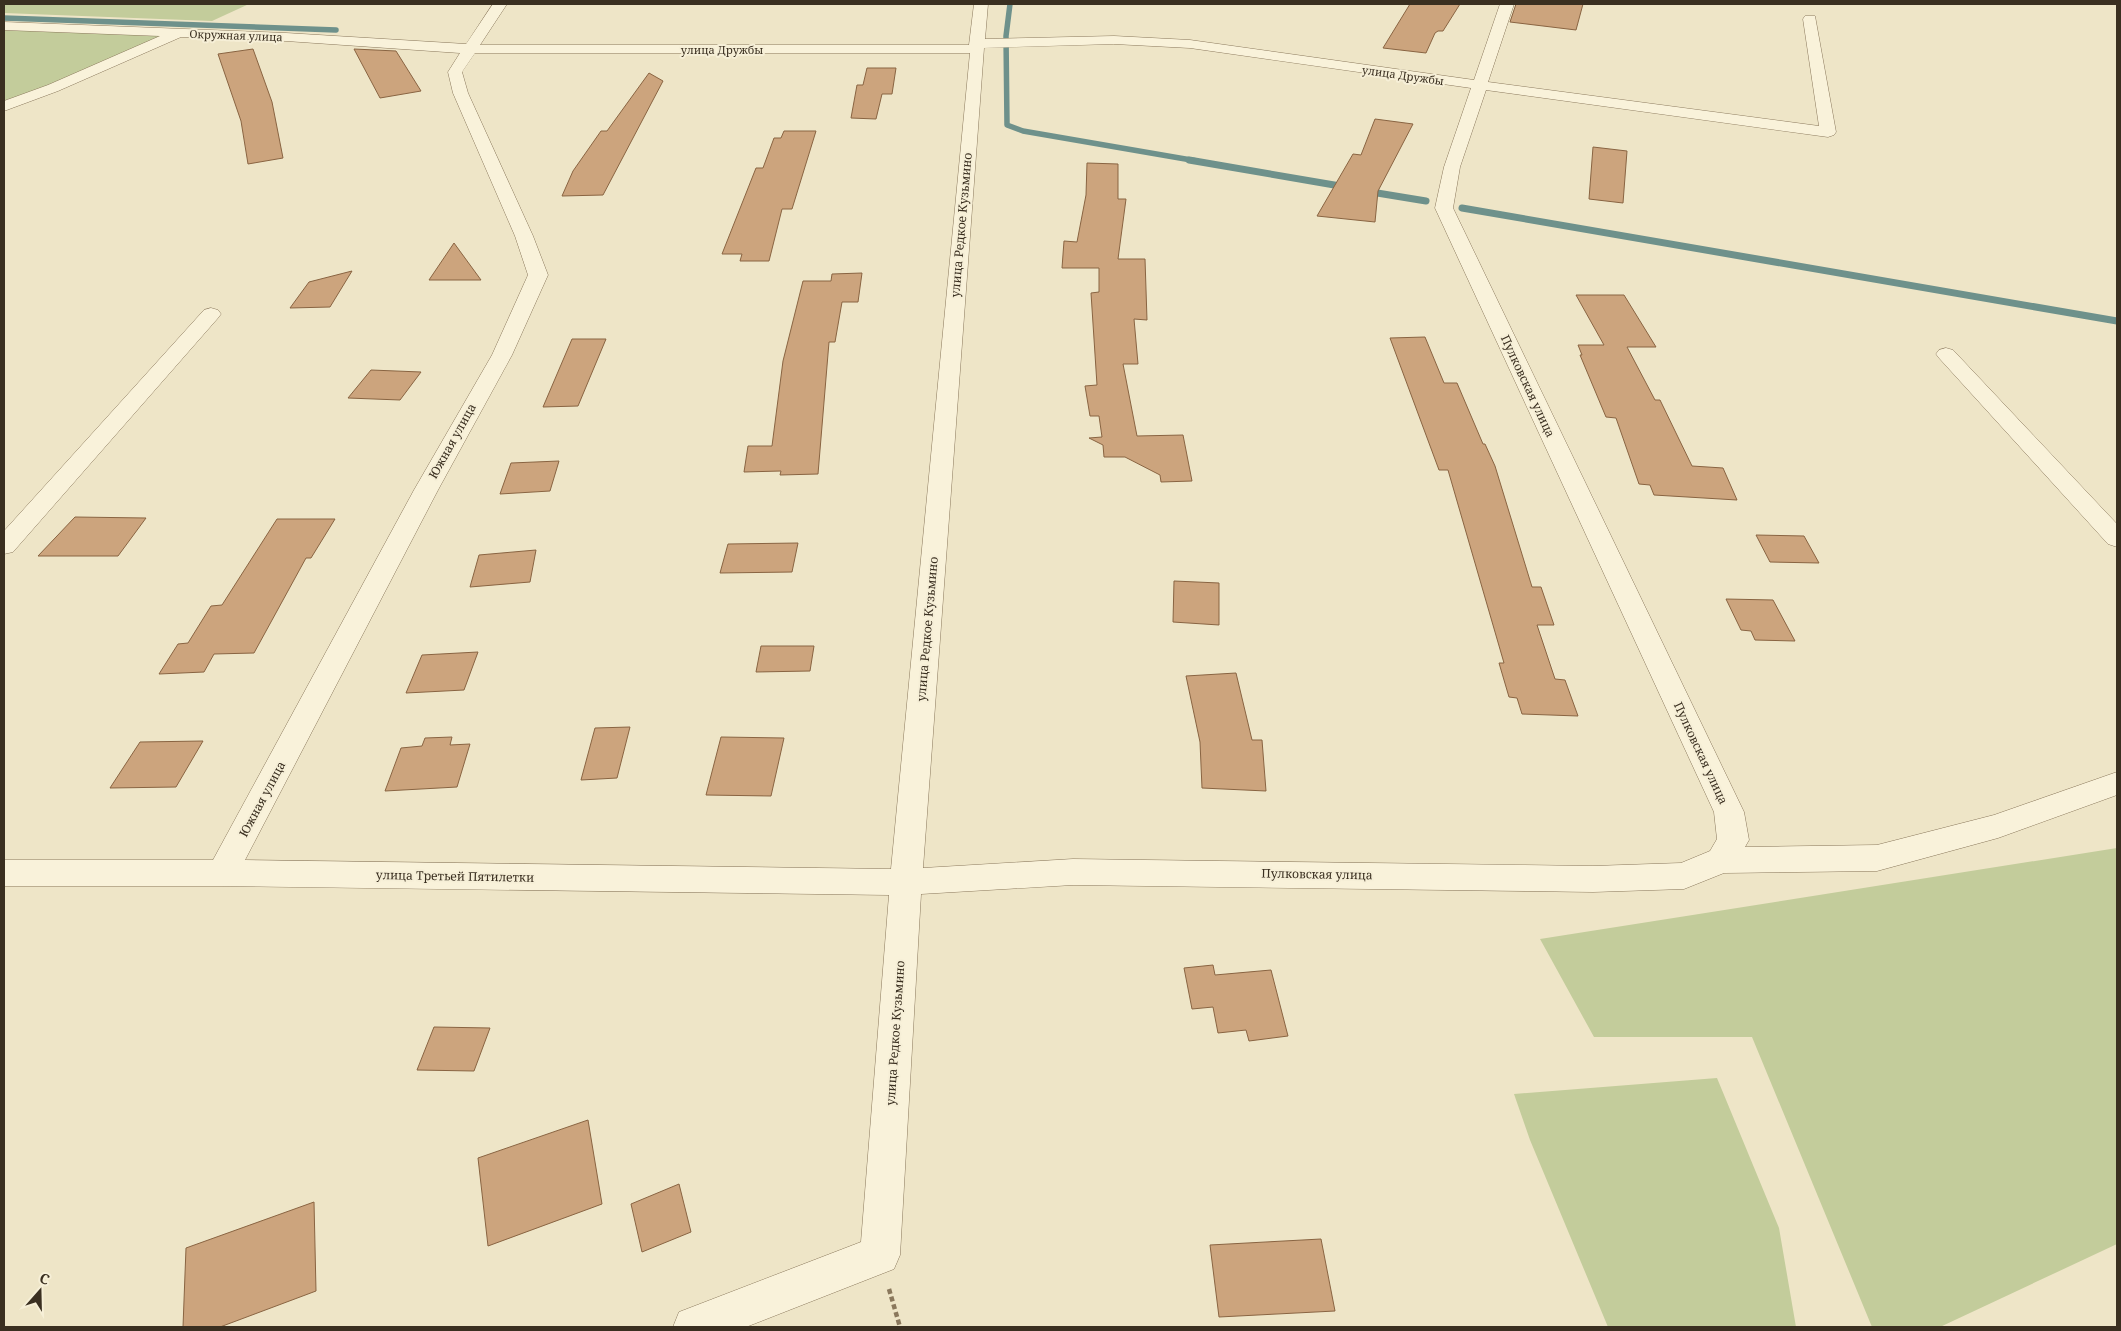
<svg xmlns="http://www.w3.org/2000/svg" width="2121" height="1331" font-family="'Noto Serif',serif">
<style>
.green{fill:#c3cc9b}
.lines{fill:none;stroke-linecap:round;stroke-linejoin:round}
.stream-far1{stroke:#6e918b;stroke-width:5.5}
.stream{stroke:#6e918b;stroke-width:7}
.building{fill:#cca47d;stroke:#896442}
.minor-casing{stroke:#8a785c;stroke-width:1}
.path{stroke:#8a785c;stroke-width:4.5;stroke-dasharray:5 3;stroke-linecap:butt}
.minor{fill:#f9f2da;fill-rule:evenodd}
.labels{text-anchor:middle;dominant-baseline:central;stroke-width:4;stroke-linejoin:round;paint-order:stroke}
.far-street-label{font-size:11px;fill:#3a2f20;stroke:#f6efd7}
.street-label{font-size:12px;fill:#3a2f20;stroke:#f6efd7}
</style>
<rect width="100%" height="100%" fill="#eee5c7"/>
<!-- green -->
<path class="green" d="M4,4H249L212,21L4,13Z
M4,28L146,33L159,35L160,37L31,95L4,103Z
M2117,848V1244L1940,1327H1872L1752,1037H1594L1540,939Z
M1717,1078L1779,1228L1796,1327H1608L1530,1140L1514,1094Z"/>
<g class="lines">
<!-- stream-far1 -->
<path class="stream-far1" d="M1010,4L1006,36L1007,125L1023,131L1197,161
M4,18L336,30"/>
<!-- stream -->
<path class="stream" d="M1189,160L1346,187
M1365,191L1426,201
M1462,208L2117,321"/>
</g>
<!-- building -->
<path class="building" d="M1410,4H1460L1443,31H1438L1435,33L1426,53L1383,48Z
M1516,4H1583L1576,30L1510,22Z
M253,49L272,102L283,158L248,164L241,121L218,54Z
M354,49L396,51L421,91L380,98Z
M867,68H896L892,94H882L876,119L851,118L857,85H863Z
M649,73L663,81L603,195L562,196L573,171L601,131H607Z
M1375,119L1413,124L1378,191L1375,222L1317,216L1353,154L1361,155Z
M784,131H816L792,209H782L769,261H740L742,254H722L756,168H763L774,138H781Z
M1593,147L1627,151L1623,203L1589,199Z
M1087,163L1118,164V199H1126L1118,259H1145L1147,320L1134,319L1138,364H1123L1137,436L1183,435L1192,481L1161,482L1160,475L1125,457H1104L1103,445L1089,438L1102,437L1099,416H1090L1085,386L1097,385L1091,293L1099,292V268H1062L1064,241L1077,242L1086,195Z
M454,243L481,280H429Z
M352,271L330,307L290,308L309,282Z
M862,273L858,302H842L835,342H829L818,474L780,475L781,471L744,472L748,446H772L783,361L803,281H831L832,274Z
M1576,295H1624L1656,347H1627L1655,400H1660L1692,466L1723,468L1737,500L1654,495L1650,485L1639,484L1616,418L1606,417L1580,355H1582L1578,345H1604Z
M1425,337L1444,383H1457L1483,444H1485L1495,466L1532,587H1541L1554,625H1537L1555,679L1565,680L1578,716L1522,714L1517,698L1509,697L1499,663H1504L1448,470H1439L1390,338Z
M572,339H606L578,406L543,407Z
M371,370L421,372L400,400L348,398Z
M559,461L550,491L500,494L511,463Z
M75,517L146,518L118,556H38Z
M277,519H335L311,558H306L254,653L214,654L204,672L159,674L178,644L188,643L211,606L222,605Z
M1756,535L1804,536L1819,563L1770,562Z
M798,543L792,572L720,573L728,544Z
M536,550L530,582L470,587L479,555Z
M1174,581L1219,583V625L1173,622Z
M1726,599L1773,600L1795,641L1755,640L1751,631L1741,630Z
M761,646H814L810,671L756,672Z
M478,652L464,690L406,693L422,655Z
M1236,673L1252,740H1262L1266,791L1202,788L1200,742L1186,676Z
M630,727L617,778L581,780L595,728Z
M452,737L450,745L470,744L457,787L385,791L401,748L422,746L425,738Z
M721,737L784,738L771,796L706,795Z
M203,741L176,787L110,788L140,742Z
M1213,965L1215,975L1271,970L1288,1036L1249,1041L1246,1030L1218,1033L1213,1007L1192,1009L1184,968Z
M434,1027L490,1028L474,1071L417,1070Z
M588,1120L602,1204L488,1246L478,1158Z
M679,1184L691,1232L642,1252L631,1204Z
M314,1202L316,1291L220,1327H183L186,1248Z
M1321,1239L1335,1311L1219,1317L1210,1245Z"/>
<g class="lines">
<defs>
<path id="minor" d="M493,4H507L480,45H969L974,4H988L985,39L1114,36L1190,40L1474,80L1500,4H1514L1488,82L1819,126L1803,19L1805,16H1815L1836,132L1834,135L1828,137L1486,90L1460,167L1453,208L1744,812L1749,840L1745,847L1877,845L1994,815L2117,772V795L1998,838L1877,871L1724,873L1684,889L1593,892L1073,885L921,894L900,1255L894,1269L746,1327H673L679,1312L861,1242L889,895L222,886H4V860H213L414,490L492,355L528,275L515,236L453,93L448,72L460,53L286,41L181,37L58,91L4,111V101L48,85L160,36L4,30V22L286,33L466,44ZM1114,44L1190,48L1471,88L1444,167L1435,208L1714,812L1717,839L1710,851L1681,863L1593,866L1073,859L923,868L984,48ZM475,53H970L891,869L245,860L438,490L512,355L548,275L533,236L468,93L462,72Z
M211,308L218,310L221,314L218,318L13,552L4,554V531L204,310Z
M1946,348L1953,350L2117,524V547L2108,544L1939,358L1936,354L1939,350Z"/>
</defs>
<!-- minor casing -->
<use href="#minor" class="minor-casing"/>
<!-- path -->
<path class="path" d="M889,1289L900,1327"/>
<!-- minor -->
<use href="#minor" class="minor"/>
</g>
<g class="labels">
<!-- far-street labels -->
<g class="far-street-label">
<text transform="translate(236 35) rotate(2)">Окружная улица</text>
<text x="722" y="49">улица Дружбы</text>
<text transform="translate(1403 75) rotate(8)">улица Дружбы</text>
</g>
<!-- street labels -->
<g class="street-label">
<text transform="translate(961 225) rotate(-85)">улица Редкое Кузьмино</text>
<text transform="translate(1528 386) rotate(65)">Пулковская улица</text>
<text transform="translate(452 441) rotate(-61)">Южная улица</text>
<text transform="translate(927 629) rotate(-85)">улица Редкое Кузьмино</text>
<text transform="translate(1701 753) rotate(65)">Пулковская улица</text>
<text transform="translate(262 799) rotate(-62)">Южная улица</text>
<text transform="translate(1317 874) rotate(1)">Пулковская улица</text>
<text transform="translate(455 876) rotate(1)">улица Третьей Пятилетки</text>
<text transform="translate(895 1033) rotate(-86)">улица Редкое Кузьмино</text>
</g>
</g>
<!-- border -->
<rect width="2121" height="1331" fill="none" stroke="#3a2f20" stroke-width="10"/>
<!-- north arrow -->
<g transform="translate(40 1291) rotate(20)" stroke="#f6efd7" stroke-width="4" paint-order="stroke">
<path d="M0-4L9 19L0 12L-9 19Z" fill="#3a2f20"/>
<text y="-8" font-size="14" font-weight="bold" text-anchor="middle" fill="#3a2f20">С</text>
</g>
</svg>
